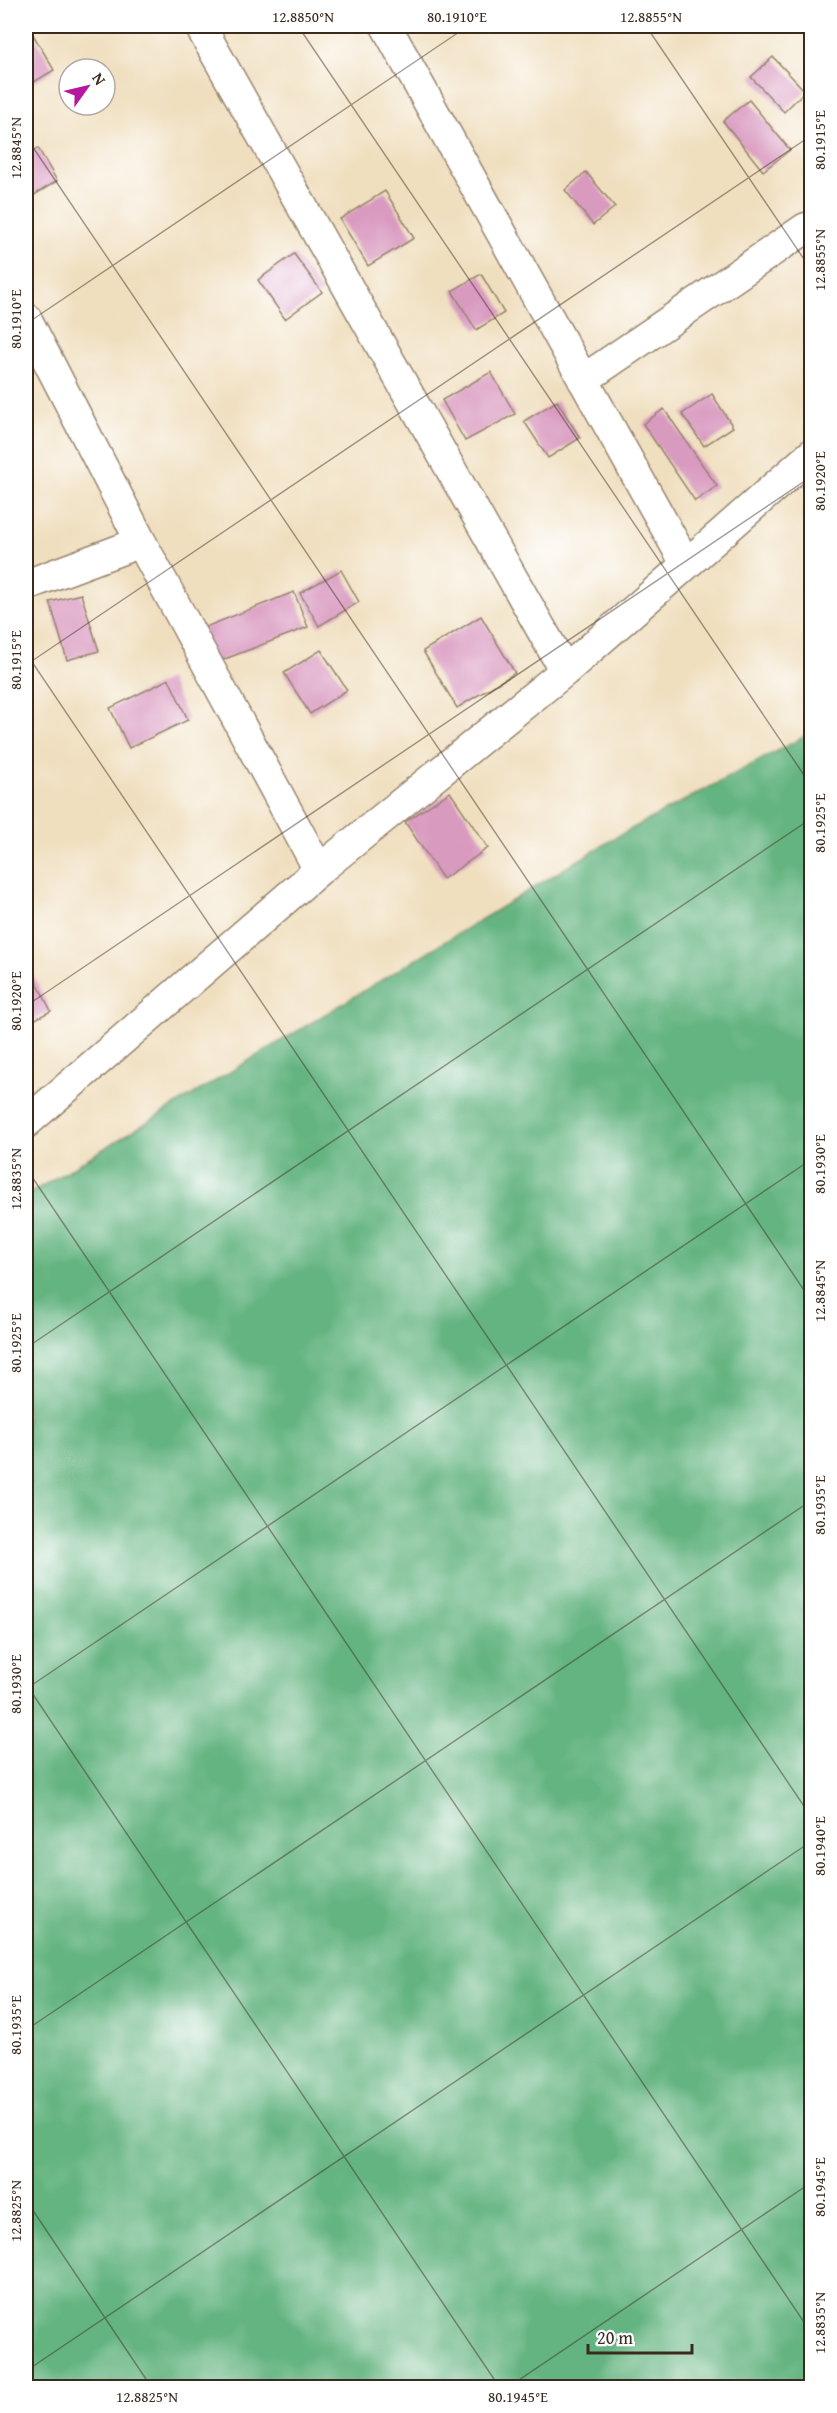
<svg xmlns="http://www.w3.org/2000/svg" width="837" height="2413" font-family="'Gentium Book Plus',serif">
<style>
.forest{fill:#64b480;stroke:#506f4f;stroke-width:1.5}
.building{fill:#d99ac0}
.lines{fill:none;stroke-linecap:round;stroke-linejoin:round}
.minor-casing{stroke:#96846e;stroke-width:33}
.minor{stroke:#fff;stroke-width:30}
.ticks{fill:none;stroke:#3b2a1e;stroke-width:1.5;stroke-opacity:0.45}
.neatline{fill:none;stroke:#3b2a1e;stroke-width:2}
.ticks-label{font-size:15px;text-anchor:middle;fill:#3b2a1e}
</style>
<rect width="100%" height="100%" fill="#fff"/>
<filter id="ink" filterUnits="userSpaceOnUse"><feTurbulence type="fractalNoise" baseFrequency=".0167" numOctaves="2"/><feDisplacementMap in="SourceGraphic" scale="12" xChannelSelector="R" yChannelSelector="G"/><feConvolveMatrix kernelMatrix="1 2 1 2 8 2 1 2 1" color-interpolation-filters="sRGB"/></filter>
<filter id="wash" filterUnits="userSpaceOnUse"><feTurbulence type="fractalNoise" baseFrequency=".008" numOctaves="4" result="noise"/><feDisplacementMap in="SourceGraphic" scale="24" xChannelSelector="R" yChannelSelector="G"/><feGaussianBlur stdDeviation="1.35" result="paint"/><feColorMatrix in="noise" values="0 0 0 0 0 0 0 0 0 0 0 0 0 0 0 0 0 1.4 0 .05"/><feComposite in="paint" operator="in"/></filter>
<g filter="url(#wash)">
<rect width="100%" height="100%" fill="#f0dfbf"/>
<!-- forest -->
<path class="forest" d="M811,733V2387H26V1196L620,835Z"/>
<g id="blocks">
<!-- building -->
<path class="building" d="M28,26L54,70L26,87V27Z
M773,57L805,91L784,112L751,77Z
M749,100L790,150L763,171L723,121Z
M38,148L57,181L31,197L26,189V155Z
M586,172L615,207L593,225L565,190Z
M385,191L414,238L368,266L340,219Z
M294,254L322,292L285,319L258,280Z
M481,274L504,313L476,330L452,291Z
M491,372L515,414L465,441L442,400Z
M712,394L733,427L704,446L682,414Z
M557,401L580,438L548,458L524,421Z
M664,409L717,486L695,501L643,424Z
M341,570L359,602L319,626L300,593Z
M294,592L308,627L212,664L198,630Z
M81,594L99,651L67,660L50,602Z
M481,616L515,673L457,708L423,651Z
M321,650L347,690L310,714L284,673Z
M169,679L188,720L129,748L110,708Z
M450,792L488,848L443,879L405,822Z
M26,961L51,1011L26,1024Z"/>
</g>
</g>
<g filter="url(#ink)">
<use href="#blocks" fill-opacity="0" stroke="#96846e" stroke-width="1.5"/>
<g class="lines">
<defs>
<path id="minor" d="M200,26L565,671
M386,26L686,564
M26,318L141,542L319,870
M583,380L806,228
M26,585L141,542
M26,1123L319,870L565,671L812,454"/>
</defs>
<!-- minor casing -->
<use href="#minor" class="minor-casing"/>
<!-- minor -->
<use href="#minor" class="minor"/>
</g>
</g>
<!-- ticks -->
<path class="ticks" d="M298,26L812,787M646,26L812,271M26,137L812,1302M26,324L468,26M26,653L812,1818M26,665L812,135M26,1006L812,476M26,1168L812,2334M26,1348L812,818M26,1684L500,2388M26,1689L812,1159M26,2030L812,1500M26,2200L152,2388M26,2371L812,1841M507,2388L812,2182"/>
<!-- margin -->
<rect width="837" height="2413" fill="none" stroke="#fff" stroke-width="66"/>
<!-- north arrow -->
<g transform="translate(87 87) rotate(56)"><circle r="28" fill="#ffffff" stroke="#b1aaa5" stroke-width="1.5"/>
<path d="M0-4.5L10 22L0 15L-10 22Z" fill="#b5179e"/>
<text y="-9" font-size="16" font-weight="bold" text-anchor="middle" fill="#3b2a1e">N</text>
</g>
<!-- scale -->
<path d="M588 2344v9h104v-9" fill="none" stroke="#3b2a1e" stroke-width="3"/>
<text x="597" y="2344" font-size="18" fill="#3b2a1e" stroke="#ffffff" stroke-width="4.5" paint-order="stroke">20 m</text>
<rect x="33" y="33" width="771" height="2347" class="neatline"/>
<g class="ticks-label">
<text x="303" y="22">12.8850°N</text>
<text x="457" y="22">80.1910°E</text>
<text x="651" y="22">12.8855°N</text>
<text transform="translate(820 140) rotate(-90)" y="5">80.1915°E</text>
<text transform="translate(16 148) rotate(-90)" y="5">12.8845°N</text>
<text transform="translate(820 260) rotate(-90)" y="5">12.8855°N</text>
<text transform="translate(16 319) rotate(-90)" y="5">80.1910°E</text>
<text transform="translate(820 481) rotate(-90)" y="5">80.1920°E</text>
<text transform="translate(16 660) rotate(-90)" y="5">80.1915°E</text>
<text transform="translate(820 823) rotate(-90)" y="5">80.1925°E</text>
<text transform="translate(16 1001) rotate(-90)" y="5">80.1920°E</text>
<text transform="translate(820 1164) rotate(-90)" y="5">80.1930°E</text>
<text transform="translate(16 1179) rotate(-90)" y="5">12.8835°N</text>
<text transform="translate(820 1291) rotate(-90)" y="5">12.8845°N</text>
<text transform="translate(16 1343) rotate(-90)" y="5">80.1925°E</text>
<text transform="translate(820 1505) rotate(-90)" y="5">80.1935°E</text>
<text transform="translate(16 1684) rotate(-90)" y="5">80.1930°E</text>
<text transform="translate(820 1846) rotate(-90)" y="5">80.1940°E</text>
<text transform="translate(16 2025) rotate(-90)" y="5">80.1935°E</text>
<text transform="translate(820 2187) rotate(-90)" y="5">80.1945°E</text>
<text transform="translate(16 2211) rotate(-90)" y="5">12.8825°N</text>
<text transform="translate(820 2323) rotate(-90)" y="5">12.8835°N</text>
<text x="147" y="2402">12.8825°N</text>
<text x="518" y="2402">80.1945°E</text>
</g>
</svg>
